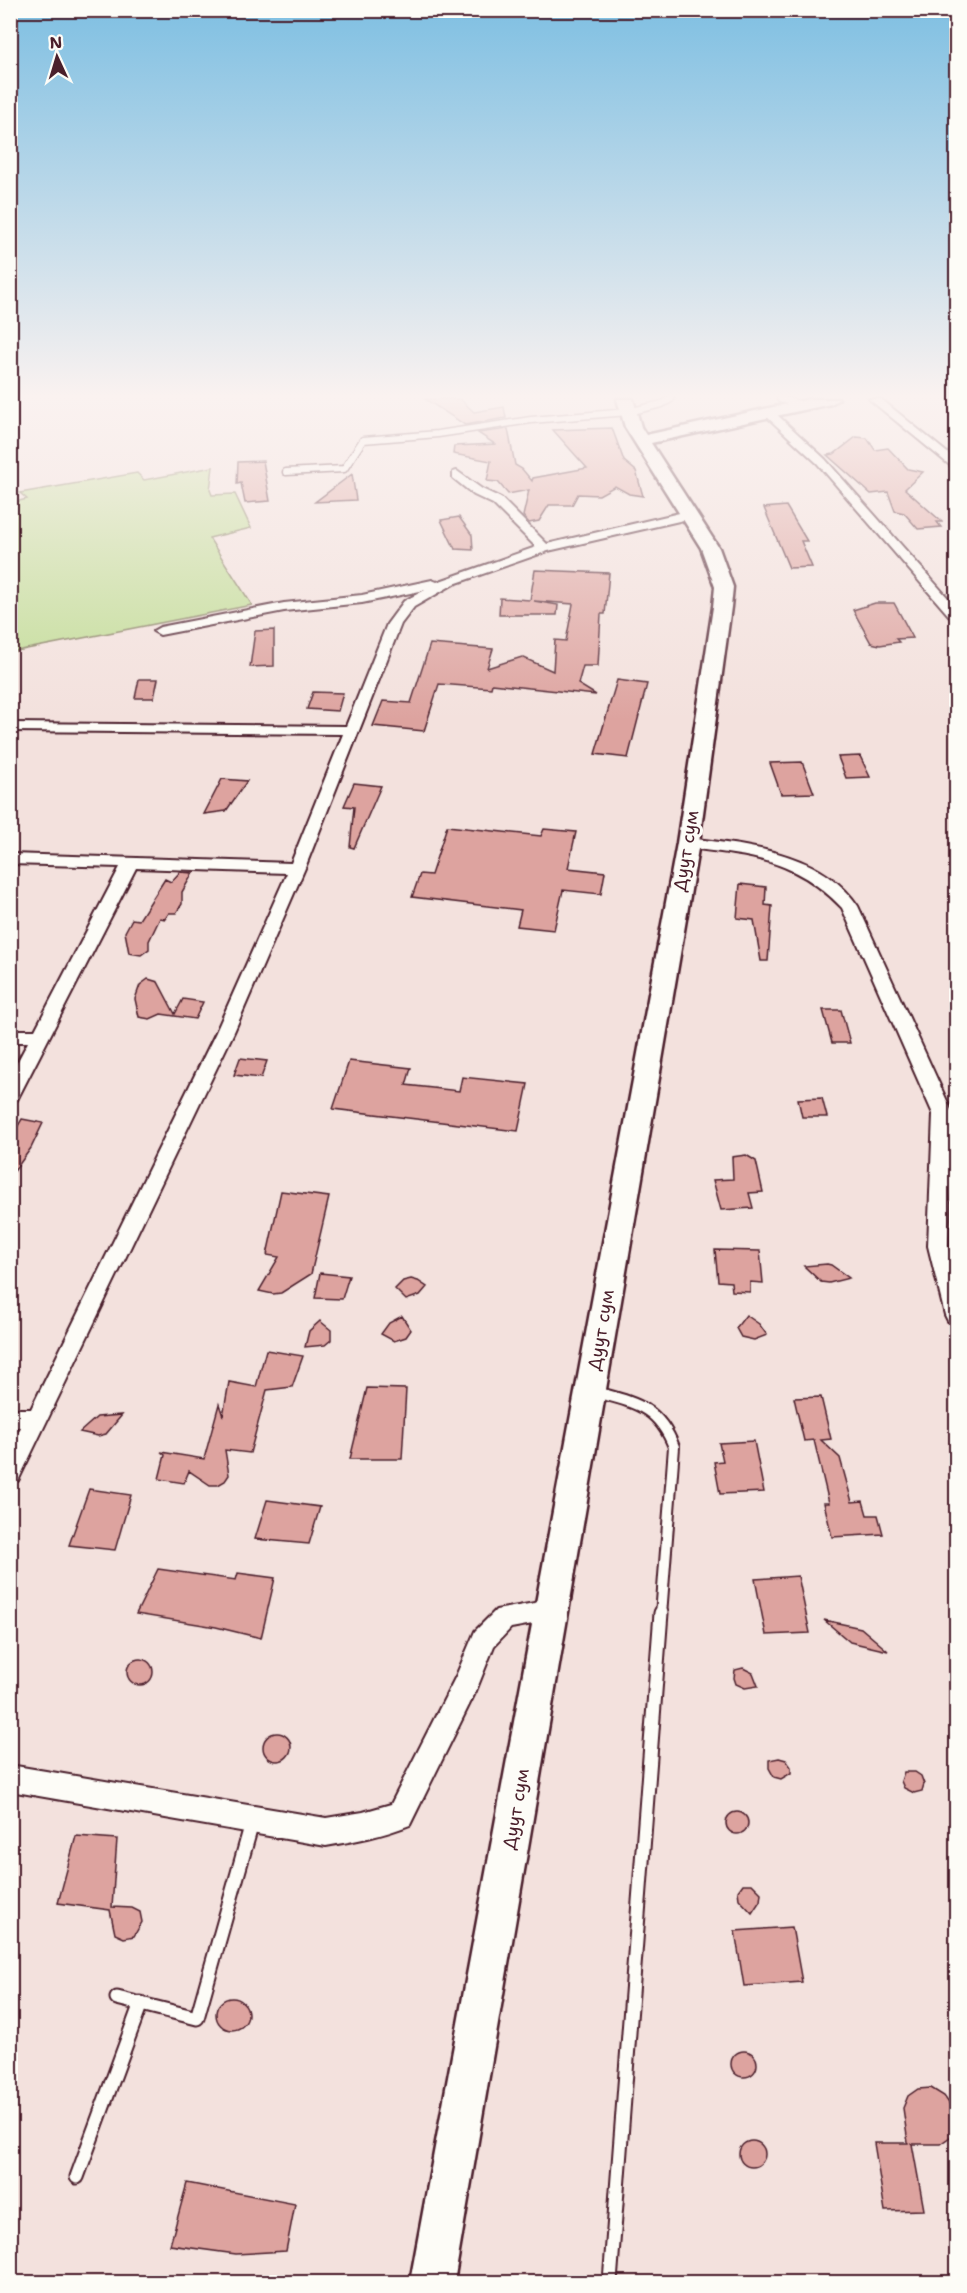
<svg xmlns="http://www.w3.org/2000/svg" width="967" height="2293" font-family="'Shantell Sans',sans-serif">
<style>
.green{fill:#c0dc94;stroke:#857e60;stroke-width:1.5}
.building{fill:#dda39f;stroke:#4a1f2b;stroke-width:1.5}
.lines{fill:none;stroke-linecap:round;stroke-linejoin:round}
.lane-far2-casing{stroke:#4a1f2b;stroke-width:9}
.lane-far1-casing{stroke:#4a1f2b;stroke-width:14}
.lane-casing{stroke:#4a1f2b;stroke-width:17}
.street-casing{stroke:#4a1f2b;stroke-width:4}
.secondary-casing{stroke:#4a1f2b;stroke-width:5}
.lane-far2{stroke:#fdfcf7;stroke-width:6}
.lane-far1{stroke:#fdfcf7;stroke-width:10}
.lane{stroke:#fdfcf7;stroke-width:13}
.street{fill:#fdfcf7;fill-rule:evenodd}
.secondary{fill:#fdfcf7;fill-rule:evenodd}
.labels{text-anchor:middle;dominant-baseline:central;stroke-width:6;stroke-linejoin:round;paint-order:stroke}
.street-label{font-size:18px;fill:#4a1f2b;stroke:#fdfcf7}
</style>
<rect width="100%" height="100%" fill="#f3e1dd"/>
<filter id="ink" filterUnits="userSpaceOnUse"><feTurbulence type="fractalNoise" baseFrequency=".0167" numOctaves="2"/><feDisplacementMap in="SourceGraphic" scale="12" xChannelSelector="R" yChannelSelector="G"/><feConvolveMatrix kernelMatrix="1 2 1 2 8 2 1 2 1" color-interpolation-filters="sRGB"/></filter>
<g filter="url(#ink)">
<!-- green -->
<path class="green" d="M213,467L210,490L212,495L235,494L251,528L209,538L252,605L11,652V503L27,499L20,493L137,473L144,480Z"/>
<!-- building -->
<path class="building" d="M425,399H460L474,412L504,407L506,418L465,425Z
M612,428L624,461L636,471L643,496L629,494L615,486L599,495L578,494L572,505H549L539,521L529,523L523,516L529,490L508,494L498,482L487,481L491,461L453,454L454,446L495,444L478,433L508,429L515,465L522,469L532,481L533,478L587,468L553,430Z
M856,437L867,438L875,450L888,448L908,469L923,472L905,489L942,522H937L941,527L918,529L904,513L895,511L888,492L871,494L827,455L834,454Z
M263,461L270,501L245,503L241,483L237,484L238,462Z
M352,474L356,500L315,502Z
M786,506L807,541H801L812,567L789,568L764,508Z
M459,517L472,535L473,550L455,549L441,520Z
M535,570L609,573L605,614H601L598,666H583L578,684L596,695L492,684L491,688L439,684L424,731L373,726L383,701L411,703L430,644L493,649L487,668L522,657L553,671L555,640L566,641L573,604L534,601L558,605L557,615H499L500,598L530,600Z
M875,603H894L913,638L896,639L899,642L880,645L871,643L853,610Z
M274,630V666L250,667L255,631Z
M139,679H158L154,698H135Z
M617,680L647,684L628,758L595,754Z
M313,692L343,693L338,711L307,709Z
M860,756L870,777L846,778L838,757Z
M802,762L814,793L781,794L770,763Z
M222,779L247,781L226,811L204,814Z
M354,783L381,786L354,848L350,847L354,807L344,806Z
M447,826L541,836L544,829L576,832L568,868L605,872L601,894L563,890L554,930L517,926L521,910L412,897L420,874L431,875Z
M180,872L193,873L182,892V904L176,913H169L165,919L160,918L149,941V949L141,955L129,953L125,932L132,919L139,920L165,879L171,882Z
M740,884L766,887L765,905L772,906L768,961H761L754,920L737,918Z
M148,979L158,982L175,1014L183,999L203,1002L195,1019L161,1014L150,1019L139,1017L135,999L140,985Z
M823,1010H841L850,1043H832Z
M240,1058L267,1061L261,1078L234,1075Z
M349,1061L411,1068L406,1085L459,1091L462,1077L528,1084L518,1131L333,1109Z
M822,1098L827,1117H802L798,1099Z
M22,1119L43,1123L31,1148L10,1177V1139Z
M746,1155L756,1161L763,1192L749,1193L753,1208L721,1210L713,1180L733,1179L732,1157Z
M281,1191L329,1197L311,1274L281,1293L273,1294L259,1291L279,1257L267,1255Z
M715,1250L760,1251L763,1283L750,1282V1292L732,1291L731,1282L718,1281Z
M827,1264L831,1265L849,1278L829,1283L821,1282L804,1266Z
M320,1273L349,1276L342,1299L315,1298Z
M411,1279L418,1281L427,1287L420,1295L406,1300L395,1289L403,1281Z
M746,1315L759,1324L767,1335L754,1340L741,1337L736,1328Z
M402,1316L411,1330L406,1337L394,1341L381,1334L389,1323Z
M320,1321L331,1330V1340L325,1345L305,1347L309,1331Z
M266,1350L303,1356L292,1387L267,1390L250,1453L225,1450L229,1475L225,1481L218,1485H210L189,1471L184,1483L159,1479L165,1455L161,1452L204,1459L219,1404L223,1416L229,1382L256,1387Z
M367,1388L406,1389L402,1459H350Z
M821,1397L831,1439L821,1440L840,1458L852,1502L863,1501L867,1515H878L883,1534L832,1537L824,1503H829L814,1440L804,1441L794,1398Z
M122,1415L106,1434L98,1436L80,1432L97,1417Z
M754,1441L764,1492L720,1494L714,1462L723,1461L719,1443Z
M89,1489L131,1495L115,1550L69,1545Z
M267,1500L320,1507L309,1544L255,1539Z
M158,1569L236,1580L238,1573L275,1578L261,1638L216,1627L136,1614Z
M798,1576L810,1633L766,1635L755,1579Z
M824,1620L861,1628L888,1651L850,1642Z
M127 1672a13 13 0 1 1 26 0a13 13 0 1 1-26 0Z
M743,1668L753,1673L758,1686L745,1688L736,1684L734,1678L735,1670Z
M263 1747a14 14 0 1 1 28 0a14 14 0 1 1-28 0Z
M779,1758L786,1760L791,1767V1773L781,1779L774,1777L769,1768V1760Z
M904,1772H915L921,1776L924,1784L922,1791L914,1793L904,1788L901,1781Z
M726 1823a11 11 0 1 1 22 0a11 11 0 1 1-22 0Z
M76,1836L117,1839L112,1907L132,1908L140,1912L142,1922L134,1936L124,1938L115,1934L110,1910L58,1903Z
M743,1884H752L761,1893L760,1901L752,1913L739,1899L738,1891Z
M792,1927L802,1982L744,1986L735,1931Z
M216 2014a16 16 0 1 1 32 0a16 16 0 1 1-32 0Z
M731 2064a13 13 0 1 1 26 0a13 13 0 1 1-26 0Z
M931,2088L944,2096L951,2106L957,2107V2132L940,2144H912L924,2210L885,2211L874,2143H908L903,2108L908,2096L918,2089Z
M739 2154a13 13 0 1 1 26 0a13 13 0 1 1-26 0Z
M187,2183L295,2204L286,2251L236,2254L170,2245Z"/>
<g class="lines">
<defs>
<path id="lane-far2" d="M780,399L803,405
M286,472L344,469L363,440L438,434L531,420L628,412L662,404L671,399"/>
<path id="lane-far1" d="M596,1392C635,1403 658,1406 674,1447L661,1615"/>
<path id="lane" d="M117,1998L197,2018L252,1823
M77,2177L141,2003
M610,2282L661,1613"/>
<path id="street" d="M869,399H881L956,460V468L952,467Z
M769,410L773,411L825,459L956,607V619L951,618L817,463L765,415L763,413Z
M457,471L482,489L501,498L547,544L688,511L694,515L688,519L548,551L454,584L414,607L401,624L305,868L234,1032L18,1481L10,1484V1449L21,1427H10V1409H31L216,1032L287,873L136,868L17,1100L10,1101V1076L28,1042H10V1030H35L120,867L10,864V854L291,863L343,734L10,731V723L346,726L387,624L404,601L425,590L362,603L284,611L160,635L153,631L160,627L284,603L362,595L432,580L437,582L536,547L493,504L474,495L453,478V472Z
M688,838C748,846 821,851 858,906L953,1114L948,1246L956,1277V1323L948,1321L945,1315L928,1246L933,1114L842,908C811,875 777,860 733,854C716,851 699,850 682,846L680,843Z
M551,1600L560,1603L563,1611L560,1619L511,1628L494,1646L476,1691L410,1825C383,1836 355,1841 326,1846L10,1791V1765L326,1818L363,1812L391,1804L456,1676L475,1631L496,1610Z"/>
<path id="secondary" d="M617,399H633L641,427L646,435L810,399H839L831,404L651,443L719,548L733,587L731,607L699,843L454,2282H410L677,843L713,607L715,587L701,548L625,427Z"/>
</defs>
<!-- lane-far2 casing -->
<use href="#lane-far2" class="lane-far2-casing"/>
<!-- lane-far1 casing -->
<use href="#lane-far1" class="lane-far1-casing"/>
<!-- lane casing -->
<use href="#lane" class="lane-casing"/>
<!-- street casing -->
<use href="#street" class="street-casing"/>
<!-- secondary casing -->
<use href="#secondary" class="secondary-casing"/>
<!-- lane-far2 -->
<use href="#lane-far2" class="lane-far2"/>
<!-- lane-far1 -->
<use href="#lane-far1" class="lane-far1"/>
<!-- lane -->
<use href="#lane" class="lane"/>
<!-- street -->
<use href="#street" class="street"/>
<!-- secondary -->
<use href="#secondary" class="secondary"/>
</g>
</g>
<!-- sky -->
<linearGradient id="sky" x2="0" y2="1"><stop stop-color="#7ebfe2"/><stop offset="0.55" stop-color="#faf2f0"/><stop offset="1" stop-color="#faf2f0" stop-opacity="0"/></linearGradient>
<rect width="967" height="720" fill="url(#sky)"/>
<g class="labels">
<!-- street labels -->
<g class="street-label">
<text transform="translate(686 851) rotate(-81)">Дуут сум</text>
<text transform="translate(601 1330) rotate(-80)">Дуут сум</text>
<text transform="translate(516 1809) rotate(-80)">Дуут сум</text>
</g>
</g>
<!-- margin -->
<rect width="967" height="2293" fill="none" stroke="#fdfcf7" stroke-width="36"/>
<rect x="18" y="18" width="931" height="2257" fill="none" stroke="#4a1f2b" stroke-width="2" filter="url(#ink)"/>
<!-- north arrow -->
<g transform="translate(57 57) rotate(356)" stroke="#fdfcf7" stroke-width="4.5" paint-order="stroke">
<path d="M0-4.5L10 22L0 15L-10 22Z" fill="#4a1f2b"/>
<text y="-9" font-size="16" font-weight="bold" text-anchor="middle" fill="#4a1f2b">N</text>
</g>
</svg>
